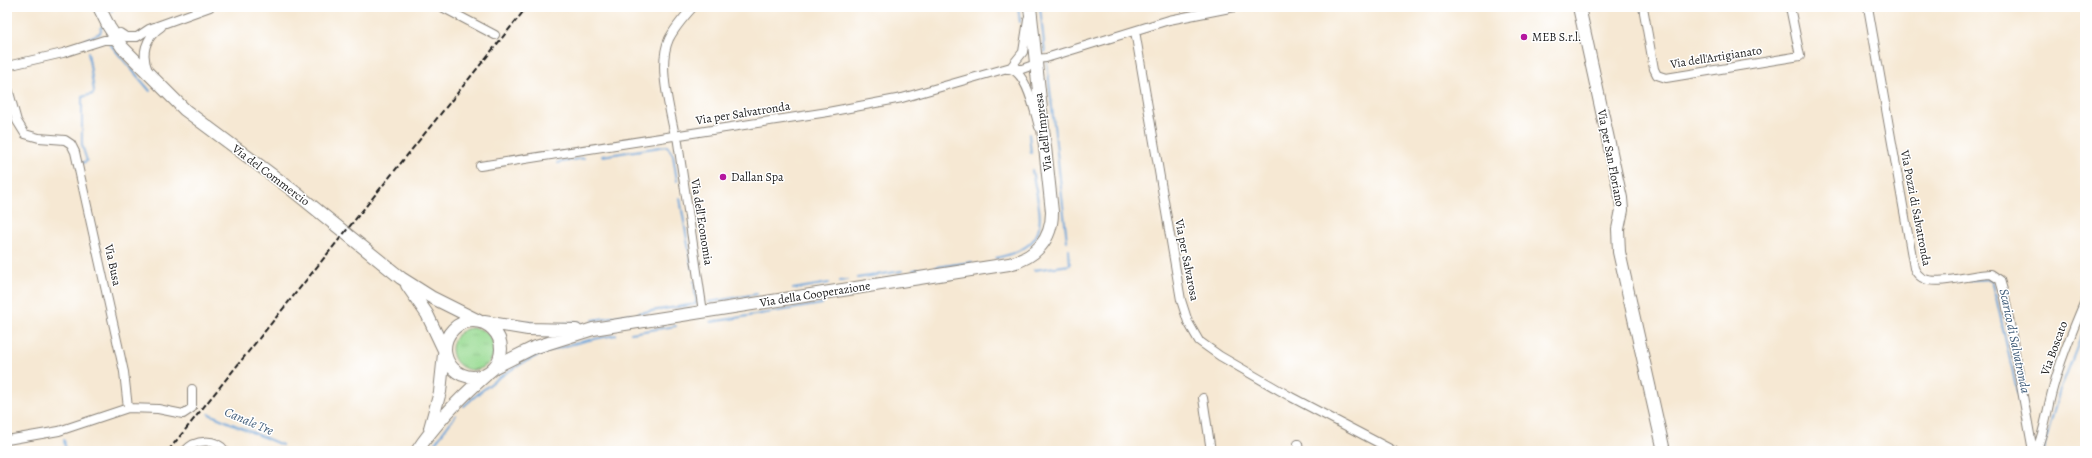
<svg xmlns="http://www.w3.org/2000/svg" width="2092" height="458" font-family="Alegreya,serif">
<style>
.grass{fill:url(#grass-tufts);stroke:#5a7c58}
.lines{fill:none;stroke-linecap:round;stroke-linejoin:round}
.stream{stroke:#67a1d7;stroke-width:2}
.street-casing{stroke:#898278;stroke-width:10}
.secondary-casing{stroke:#898278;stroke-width:14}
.street{stroke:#fff;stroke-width:8}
.secondary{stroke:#fff;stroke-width:12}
.rail{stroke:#1c1c1c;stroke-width:2;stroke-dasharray:6 3;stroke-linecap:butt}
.poi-dot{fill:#b5179e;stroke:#fff;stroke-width:1.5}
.labels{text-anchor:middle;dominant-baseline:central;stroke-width:3;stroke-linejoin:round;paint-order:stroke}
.poi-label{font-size:12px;fill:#1c1c1c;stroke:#fff;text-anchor:start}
.street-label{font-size:12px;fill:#1c1c1c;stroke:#fff}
.water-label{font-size:13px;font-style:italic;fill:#425e7a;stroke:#fff}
</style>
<defs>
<pattern id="grass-tufts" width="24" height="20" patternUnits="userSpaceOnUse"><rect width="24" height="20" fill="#99db93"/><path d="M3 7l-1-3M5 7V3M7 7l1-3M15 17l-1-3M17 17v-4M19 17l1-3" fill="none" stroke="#83bb7e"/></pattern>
</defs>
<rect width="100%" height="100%" fill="#fff"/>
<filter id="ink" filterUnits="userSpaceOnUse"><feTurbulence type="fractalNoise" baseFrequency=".025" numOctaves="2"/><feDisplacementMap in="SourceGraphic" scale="8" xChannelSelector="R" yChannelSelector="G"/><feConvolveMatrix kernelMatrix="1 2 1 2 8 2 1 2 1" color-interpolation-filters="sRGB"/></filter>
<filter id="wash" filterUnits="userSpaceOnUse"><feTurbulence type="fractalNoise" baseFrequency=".012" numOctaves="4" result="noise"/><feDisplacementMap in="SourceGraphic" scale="16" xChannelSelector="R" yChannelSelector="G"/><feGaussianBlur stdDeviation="0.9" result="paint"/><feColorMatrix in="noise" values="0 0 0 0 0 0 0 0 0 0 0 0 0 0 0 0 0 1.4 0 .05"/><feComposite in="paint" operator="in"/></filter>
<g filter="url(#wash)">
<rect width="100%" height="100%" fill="#f6e8d3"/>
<!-- grass -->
<path class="grass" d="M452 349a21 21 0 1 1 42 0a21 21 0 1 1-42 0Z"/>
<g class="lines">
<!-- stream -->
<path class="stream" d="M110,7L112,11
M1018,7L1020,22
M1040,7L1045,52
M85,40L100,33L102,26
M110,44L150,91
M1047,63L1067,241
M1029,134L1031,153
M602,156L667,146L673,155L677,181
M82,163L87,161L82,145V97L93,94L94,91L88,52
M557,163L584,158
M680,198L692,269
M996,258C1055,246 1040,216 1032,170
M936,267L972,262
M913,270L924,269
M1034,270L1070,265L1069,250
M857,278L902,271
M1970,280L1992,279L2028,441
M694,281L696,300L695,304
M840,281L847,280
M793,289L829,283
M709,302L757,294
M638,313L696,304
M504,319L533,323
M593,320L630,314
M711,322L822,304
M560,324L580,322
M631,333L676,326
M464,406C515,360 549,346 616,335
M209,414L282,445
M64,440L66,451
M429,451L456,415
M2043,451L2059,393L2085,327"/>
</g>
</g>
<g filter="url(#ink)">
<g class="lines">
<defs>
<path id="street" d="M442,7L495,35
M1643,7L1654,69L1657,75L1666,78L1800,56L1790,7
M1868,7L1914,268C1916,273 1919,277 1925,279C1939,285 1974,274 1991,274L2000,280L2005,297L2033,451
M1135,31L1181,300L1188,322L1199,341L1220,356L1291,397L1394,451
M120,33L126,37H137L149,29L210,7
M1036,59L1046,58L1169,20L1235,7
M7,66L63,53L104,40H113L119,43
M1007,69C1026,67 1035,113 1039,127
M1012,69H1022L1036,64
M148,71C141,54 145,38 161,27
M7,85L17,121L25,134L39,138L65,140L71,144L75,152L124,372L128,408L158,409L183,414L192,408V389
M675,136C670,109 657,65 669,39C675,27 684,17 693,7
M677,136L703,312
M480,166L828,112L902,98L1011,67L1023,52L1028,20
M1203,398L1211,451
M7,440L59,431L128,408
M1298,444L1299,451
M185,451C195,439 216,438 225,451
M2036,451C2045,431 2047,409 2053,388C2061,358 2073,329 2085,301"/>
<path id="secondary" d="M99,7L109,27L122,47L185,110L291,189L401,278L431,297L479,321
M1579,7L1621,198L1622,210L1618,229L1619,252L1664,451
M407,285L427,314L444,350
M445 349a28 28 0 1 1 56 0a28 28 0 1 1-56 0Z
M484,322L528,329L576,330
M493,368L533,348L593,329L1009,264C1035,258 1052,240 1052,212L1030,7
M430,428L440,392L444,354
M417,451C436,422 460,398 486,375"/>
</defs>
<!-- street casing -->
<use href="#street" class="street-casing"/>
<!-- secondary casing -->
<use href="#secondary" class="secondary-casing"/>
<!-- street -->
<use href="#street" class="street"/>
<!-- secondary -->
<use href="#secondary" class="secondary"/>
<!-- rail -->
<path class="rail" d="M168,451L527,7"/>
</g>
</g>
<!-- markers -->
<g class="poi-dot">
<circle cx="1524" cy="37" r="4"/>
<circle cx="723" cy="177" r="4"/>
</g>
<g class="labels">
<!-- poi labels -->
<g class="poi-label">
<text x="1532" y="37">MEB S.r.l.</text>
<text x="731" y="177">Dallan Spa</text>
</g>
<!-- street labels -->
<g class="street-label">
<text transform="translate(1716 57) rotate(-9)">Via dell'Artigianato</text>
<text transform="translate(743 113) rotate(-9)">Via per Salvatronda</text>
<text transform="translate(1043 132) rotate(-97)">Via dell'Impresa</text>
<text transform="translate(1611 158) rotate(79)">Via per San Floriano</text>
<text transform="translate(271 175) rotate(37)">Via del Commercio</text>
<text transform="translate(1916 208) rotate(79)">Via Pozzi di Salvatronda</text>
<text transform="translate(702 222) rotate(81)">Via dell'Economia</text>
<text transform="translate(1187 260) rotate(79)">Via per Salvarosa</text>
<text transform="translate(113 265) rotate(78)">Via Busa</text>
<text transform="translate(815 294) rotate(-9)">Via della Cooperazione</text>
<text transform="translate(2054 348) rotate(-70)">Via Boscato</text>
</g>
<!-- water labels -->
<g class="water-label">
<text transform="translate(2015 341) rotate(78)">Scarico di Salvatronda</text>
<text transform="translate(249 421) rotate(23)">Canale Tre</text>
</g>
</g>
<!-- margin -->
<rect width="2092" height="458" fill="none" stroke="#fff" stroke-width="24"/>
</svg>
